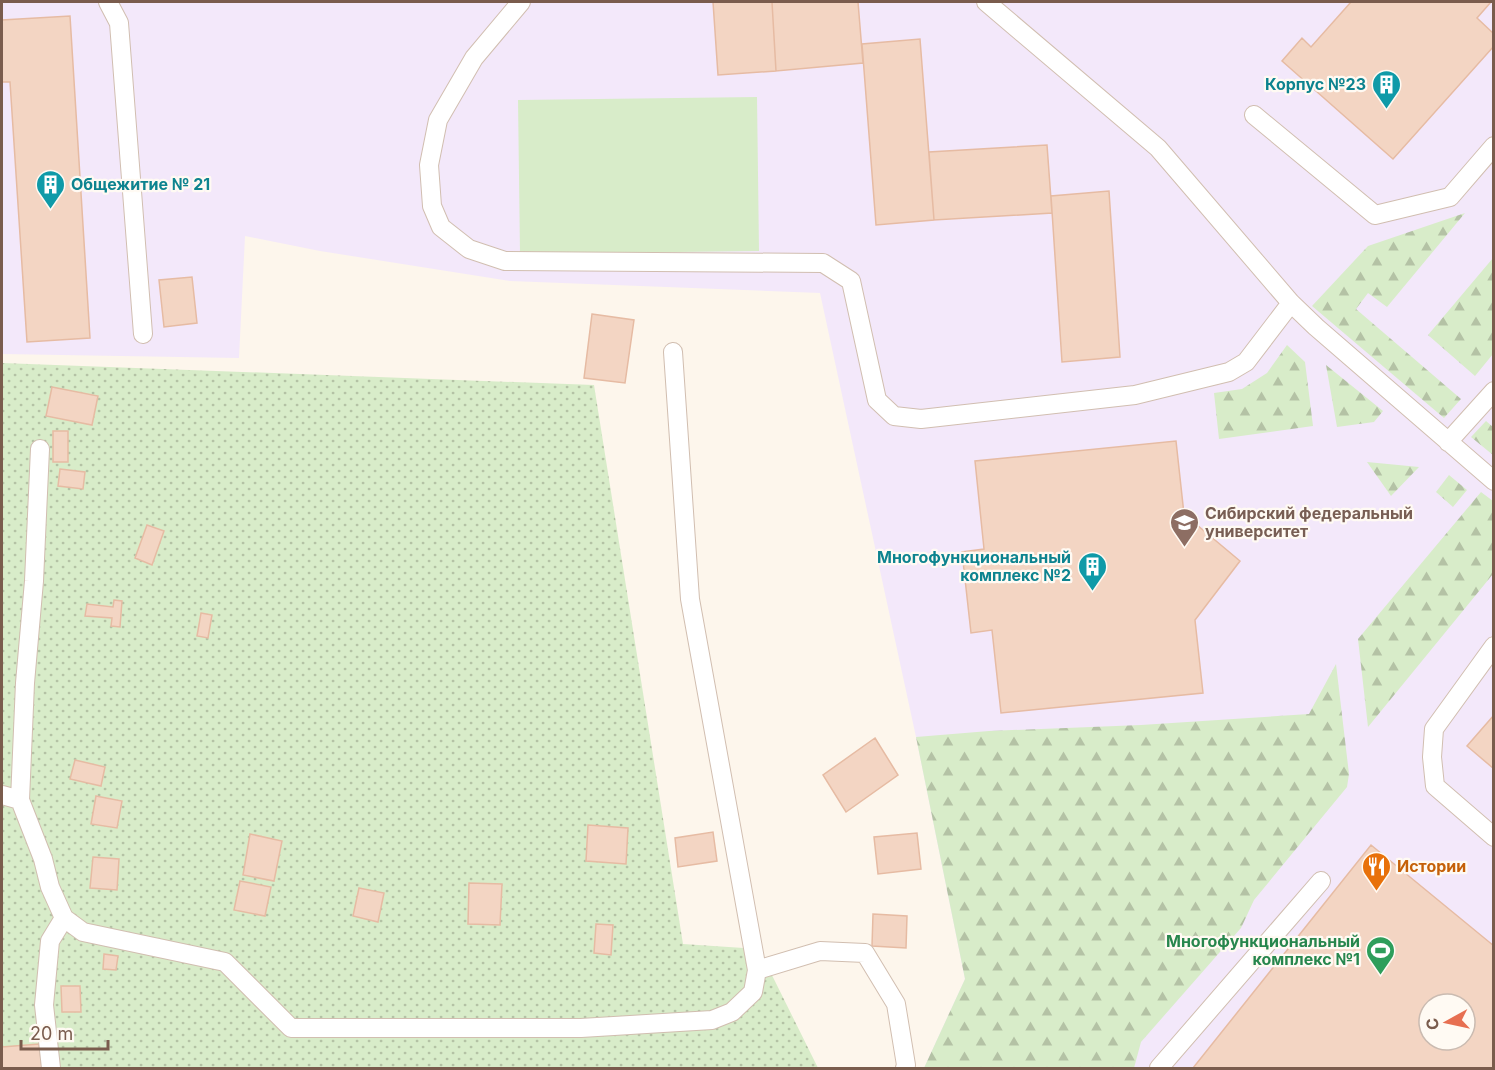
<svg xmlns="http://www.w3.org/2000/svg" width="1495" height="1070" font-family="Inter,sans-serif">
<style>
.education{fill:#f3e8fa;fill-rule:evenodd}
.green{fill:#d8ecc9}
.forest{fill:url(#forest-firs)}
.garden{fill:url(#garden-dots)}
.building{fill:#f3d5c3;stroke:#e6bba3;stroke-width:1.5;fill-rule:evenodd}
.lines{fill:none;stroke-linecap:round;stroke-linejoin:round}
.service-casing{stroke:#d1beb0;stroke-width:20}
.service{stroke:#fff;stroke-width:18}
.labels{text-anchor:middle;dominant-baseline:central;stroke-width:4.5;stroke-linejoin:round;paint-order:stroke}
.culture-label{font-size:16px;font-weight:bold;fill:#0d838f;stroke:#fffaf3;text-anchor:end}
.education-label{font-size:16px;font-weight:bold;fill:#785e54;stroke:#fffaf3;text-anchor:start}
.food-label{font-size:16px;font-weight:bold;fill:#c56008;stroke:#fffaf3;text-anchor:start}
.leisure-label{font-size:16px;font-weight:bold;fill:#27864d;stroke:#fffaf3;text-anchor:end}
</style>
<defs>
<pattern id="forest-firs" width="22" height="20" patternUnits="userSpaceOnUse" patternTransform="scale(1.5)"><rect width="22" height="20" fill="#d8ecc9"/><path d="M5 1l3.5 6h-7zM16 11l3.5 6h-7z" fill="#b4c2a5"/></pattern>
<pattern id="garden-dots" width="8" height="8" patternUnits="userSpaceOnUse" patternTransform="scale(1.5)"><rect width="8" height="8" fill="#d8ecc9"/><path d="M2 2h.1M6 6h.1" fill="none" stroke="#b4c2a5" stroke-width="1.8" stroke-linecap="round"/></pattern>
</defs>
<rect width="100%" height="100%" fill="#fdf6ec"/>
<!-- education -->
<path class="education" d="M2,2H1493V1068H924L965,979L916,737L820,293L510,281L320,251L245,236L239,358L2,354ZM1429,1004H1465V1040H1429Z"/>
<!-- green -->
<path class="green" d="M757,97L759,251L520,254L518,100Z"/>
<!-- forest -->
<path class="forest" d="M1465,213L1387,307L1368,293L1356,309L1461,399L1444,418L1312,306L1368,246Z
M1493,258V354L1475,376L1428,335Z
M1287,345L1305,362L1313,426L1219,439L1214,393L1242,389L1267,373Z
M1326,365L1383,411L1374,422L1337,427Z
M1486,421L1493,427V455L1471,437Z
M1367,462L1419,467L1391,496Z
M1449,475L1467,490L1453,507L1436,492Z
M1481,492L1493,501V574L1368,727L1358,639Z
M1336,664L1349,774L1347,787L1254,900L1241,928L1141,1042L1134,1068H924L965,979L916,737L989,731L1141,725L1309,714Z"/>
<!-- garden -->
<path class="garden" d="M2,363L594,385L683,944L759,949L818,1068H2Z"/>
<!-- building -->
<path class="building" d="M713,2H772L776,71L718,75Z
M772,2H858L863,63L776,71Z
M1351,2H1491L1477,18L1494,34V46L1393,159L1282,61L1302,38L1311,47Z
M70,16L90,338L27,342L10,82H2V20Z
M920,39L934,220L876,225L862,44Z
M1047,145L1052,213L934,220L929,152Z
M1109,191L1120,357L1062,362L1051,196Z
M192,277L197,323L164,327L159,280Z
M592,314L634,320L625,383L584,378Z
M52,387L98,396L92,425L46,416Z
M53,431H68V462H53Z
M1176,441L1184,514L1240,561L1195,620L1203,693L1001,713L992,630L971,633L962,552L984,549L975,461Z
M60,469L85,472L83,489L58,486Z
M147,525L164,531L152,565L135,558Z
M114,600L122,601L120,627L111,626L112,618L85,616L87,604L113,607Z
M201,613L212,615L208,638L197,636Z
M1494,715V769L1467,746Z
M875,738L898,775L846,812L823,775Z
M75,760L105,767L101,786L70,779Z
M96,796L122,801L117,828L91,824Z
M588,825L628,828L626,864L586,861Z
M713,832L717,861L678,867L675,838Z
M917,833L921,869L878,874L874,837Z
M250,834L282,841L274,881L243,875Z
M1371,845L1494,946V1068H1193ZM1429,1004H1465V1040H1429Z
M93,857L119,859L117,890L90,888Z
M240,881L271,887L265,916L234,910Z
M469,883L502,884L500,925L468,924Z
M359,888L384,893L378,922L353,916Z
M873,914L907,916L906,948L872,946Z
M596,924L613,925L611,955L594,953Z
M104,954L118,956L116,970L103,969Z
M61,986H80L81,1012H62Z
M39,1044L42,1068H2V1047Z"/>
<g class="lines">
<defs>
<path id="service" d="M108,2L119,23L143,334
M521,2L474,58L438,120L429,165L432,206L441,227L469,249L505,261L823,263L851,281L877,400L894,416L921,419L1135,395L1229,372L1246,362L1291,303
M986,2L1158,148L1291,303L1316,327L1494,481
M1254,115L1375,215L1450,197L1494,146
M673,352L690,599L757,970
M1448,442L1494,391
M40,449L34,581L25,683L20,800L43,859L50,887L64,918L83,932L225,962L291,1028H581L712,1020L732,1012L753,992L757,970L820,951L865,953L896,1004L906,1065L905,1068
M1494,646L1434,729L1432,757L1435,786L1494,837
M2,795L20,800
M51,1068L44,1005L50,941L64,918
M1159,1068L1321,881"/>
</defs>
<!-- service casing -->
<use href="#service" class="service-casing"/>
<!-- service -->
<use href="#service" class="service"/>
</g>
<!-- icons -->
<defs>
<symbol id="building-pin" viewBox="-11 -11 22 30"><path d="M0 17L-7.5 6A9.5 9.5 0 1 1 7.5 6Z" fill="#0f9aa8" stroke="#fffaf3"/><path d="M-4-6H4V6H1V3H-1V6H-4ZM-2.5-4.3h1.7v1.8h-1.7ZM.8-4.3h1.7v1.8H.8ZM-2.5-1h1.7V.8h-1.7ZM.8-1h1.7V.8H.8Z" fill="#fff"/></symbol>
<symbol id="university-pin" viewBox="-11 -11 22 30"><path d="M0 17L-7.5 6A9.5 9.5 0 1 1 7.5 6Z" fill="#8d6e63" stroke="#fffaf3"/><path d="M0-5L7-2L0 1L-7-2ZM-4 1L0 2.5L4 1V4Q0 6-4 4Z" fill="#fff"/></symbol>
<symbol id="restaurant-pin" viewBox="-11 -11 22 30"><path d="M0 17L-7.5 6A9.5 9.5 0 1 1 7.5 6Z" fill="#e8710a" stroke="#fffaf3"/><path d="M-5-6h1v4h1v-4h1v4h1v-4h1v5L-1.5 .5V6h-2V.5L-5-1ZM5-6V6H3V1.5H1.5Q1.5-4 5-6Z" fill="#fff"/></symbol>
<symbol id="stadium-pin" viewBox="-11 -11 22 30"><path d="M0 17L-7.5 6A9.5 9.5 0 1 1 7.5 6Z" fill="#2e9e5b" stroke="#fffaf3"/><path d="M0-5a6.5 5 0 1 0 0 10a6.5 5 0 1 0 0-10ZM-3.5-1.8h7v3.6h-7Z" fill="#fff"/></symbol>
</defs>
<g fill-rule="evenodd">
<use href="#building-pin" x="1370" y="68" width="33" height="45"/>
<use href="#building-pin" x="34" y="168" width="33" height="45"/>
<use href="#university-pin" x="1168" y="506" width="33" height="45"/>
<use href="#building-pin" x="1076" y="550" width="33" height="45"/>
<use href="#restaurant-pin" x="1360" y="850" width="33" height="45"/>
<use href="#stadium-pin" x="1364" y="934" width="33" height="45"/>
</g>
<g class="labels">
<!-- culture labels -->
<g class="culture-label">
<text x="1366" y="84">Корпус №23</text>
<text x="71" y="184" text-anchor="start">Общежитие № 21</text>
<text x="1071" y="557">Многофункциональный<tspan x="1071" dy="18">комплекс №2</tspan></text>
</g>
<!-- education labels -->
<g class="education-label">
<text x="1205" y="513">Сибирский федеральный<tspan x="1205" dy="18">университет</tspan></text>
</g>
<!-- food labels -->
<g class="food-label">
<text x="1397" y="866">Истории</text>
</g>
<!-- leisure labels -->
<g class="leisure-label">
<text x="1360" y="941">Многофункциональный<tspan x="1360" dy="18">комплекс №1</tspan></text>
</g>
</g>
<!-- border -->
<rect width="1495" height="1070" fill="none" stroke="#7a5c4d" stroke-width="6"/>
<!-- north arrow -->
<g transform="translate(1447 1022) rotate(262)"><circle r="28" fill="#fffaf3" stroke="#cabbb1" stroke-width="1.5"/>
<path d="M0-4.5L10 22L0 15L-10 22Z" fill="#e76f51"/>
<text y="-9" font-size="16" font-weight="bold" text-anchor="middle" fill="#7a5c4d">С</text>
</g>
<!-- scale -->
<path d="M21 1040v9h87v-9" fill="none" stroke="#7a5c4d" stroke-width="3"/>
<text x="30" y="1040" font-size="18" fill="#7a5c4d" stroke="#fffaf3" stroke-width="4.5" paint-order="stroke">20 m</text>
</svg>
